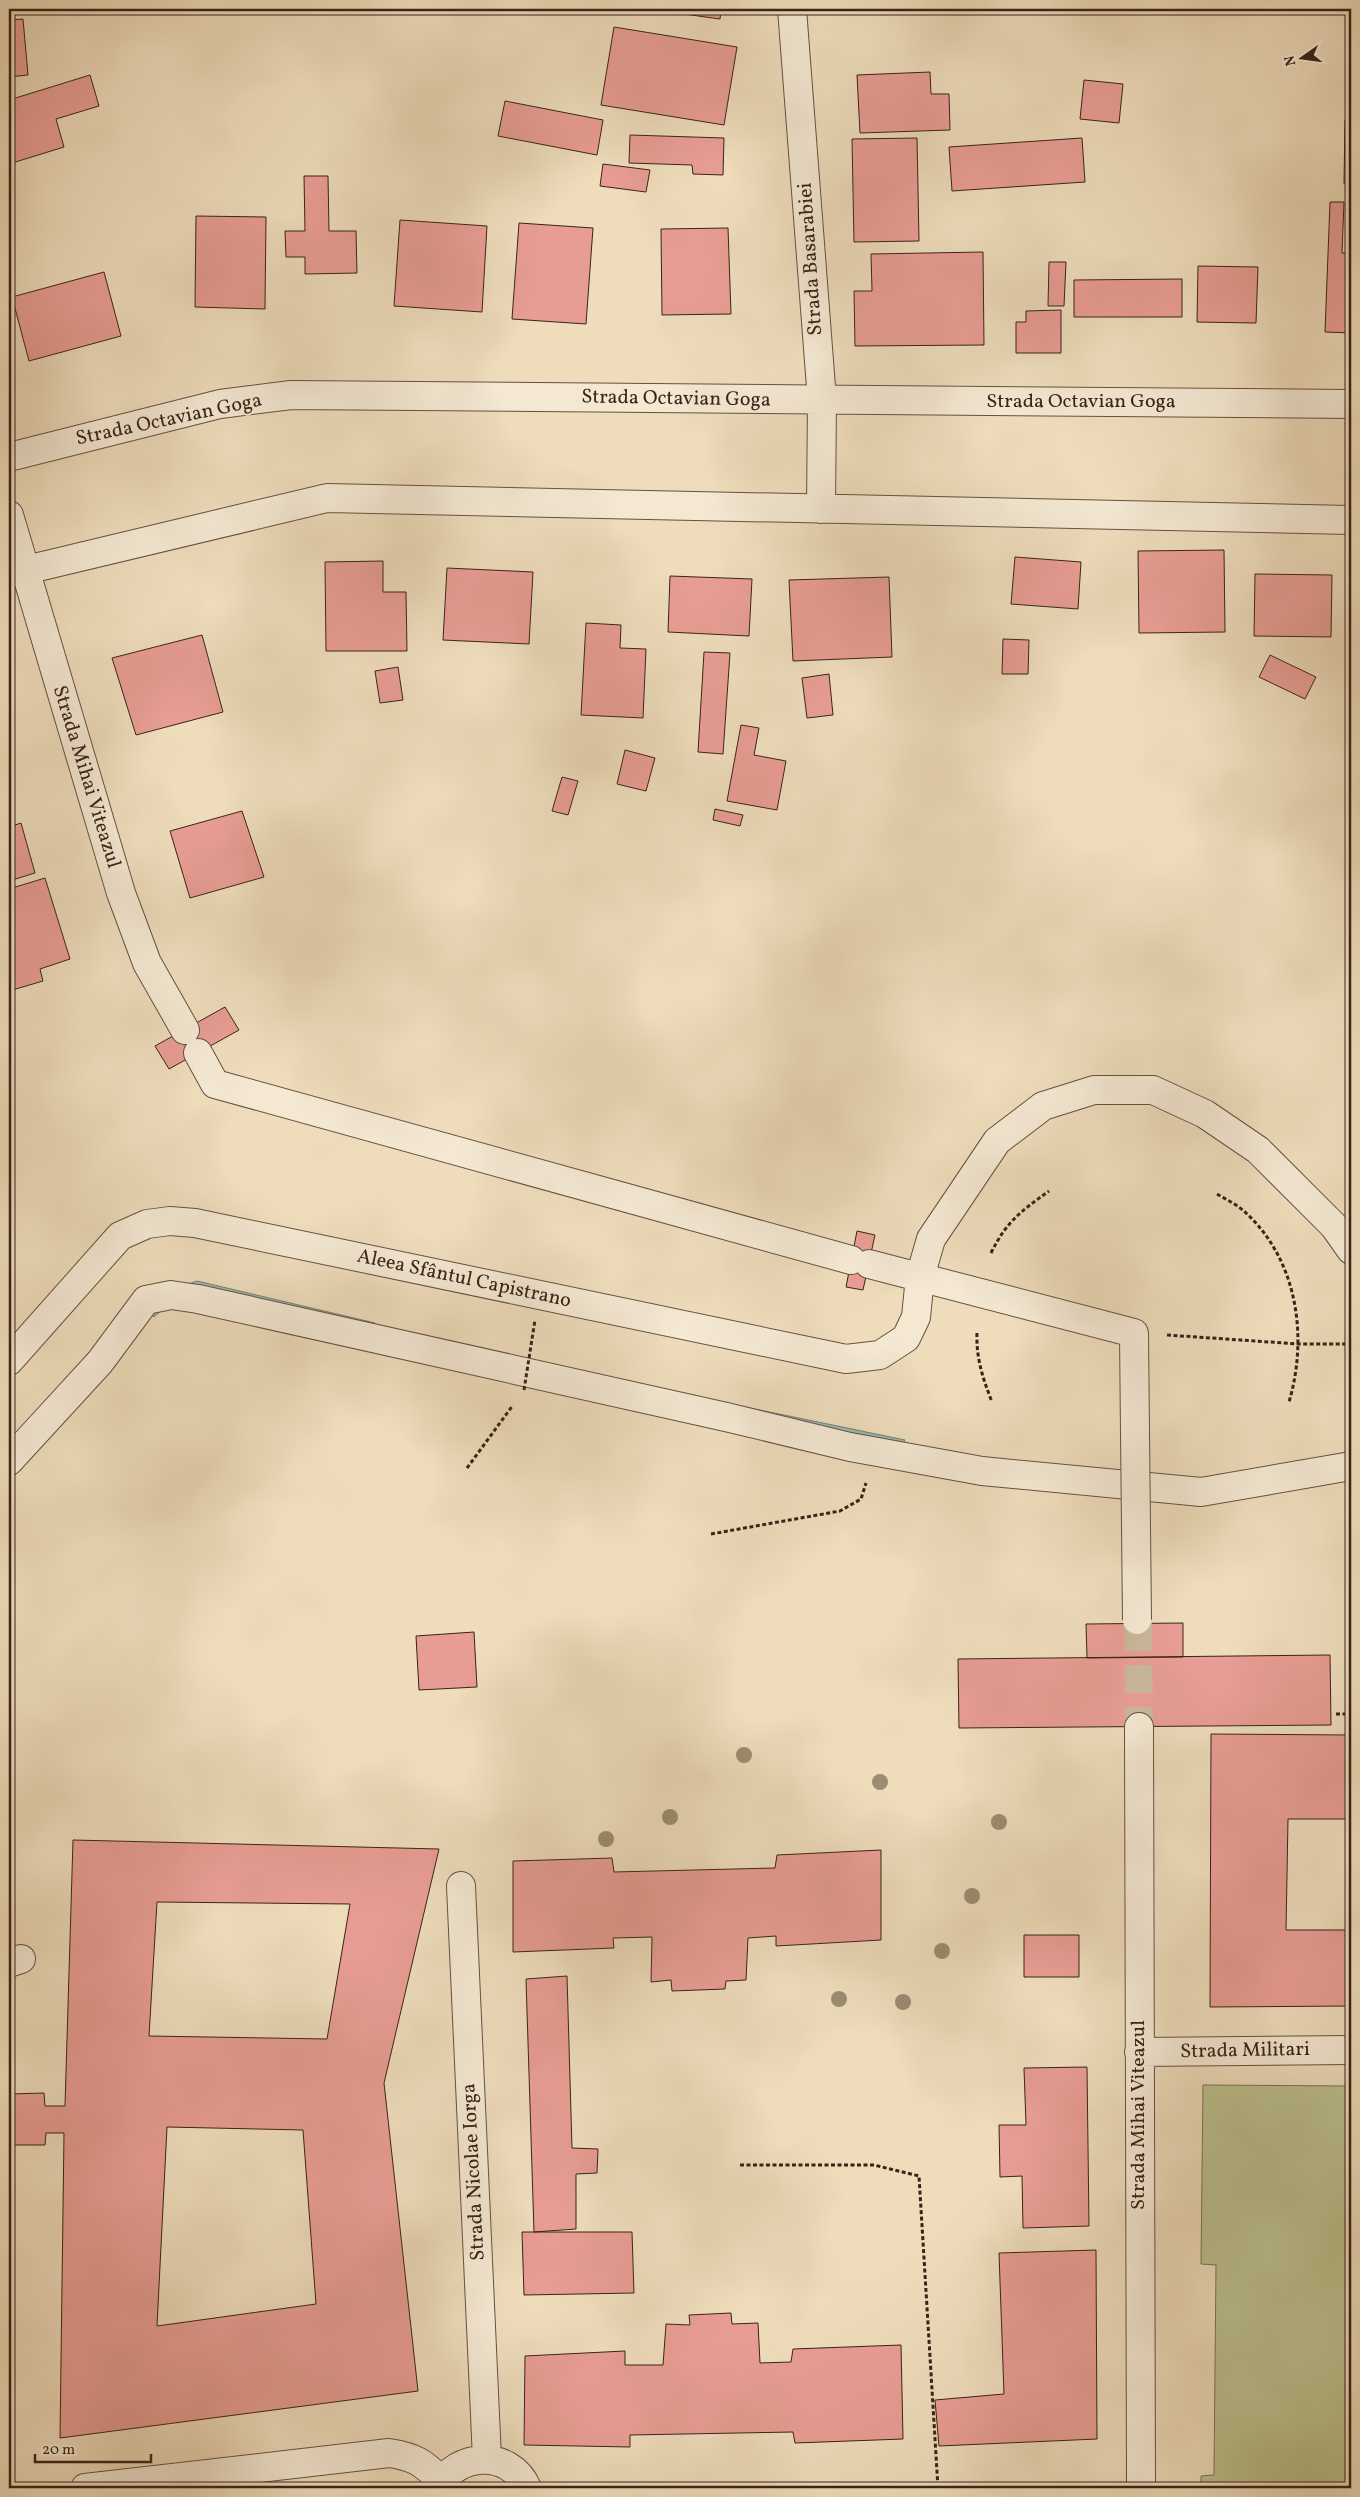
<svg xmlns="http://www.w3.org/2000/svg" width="1360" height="2497" font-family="Vollkorn,serif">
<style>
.green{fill:#bbc08e;stroke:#7a7253}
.water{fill:#9abab5;stroke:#737e76}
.building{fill:#e89d94;stroke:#392318;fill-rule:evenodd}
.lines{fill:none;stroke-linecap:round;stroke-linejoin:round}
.minor-tunnel{stroke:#cab79a;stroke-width:28;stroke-dasharray:28 14;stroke-linecap:butt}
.minor-casing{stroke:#665141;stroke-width:30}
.path{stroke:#392318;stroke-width:3;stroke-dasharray:4 2.5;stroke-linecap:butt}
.minor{stroke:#f4e8d3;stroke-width:28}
.minor-bridge-casing{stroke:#665141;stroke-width:30;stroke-linecap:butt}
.path-bridge{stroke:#392318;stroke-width:3;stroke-dasharray:4 2.5;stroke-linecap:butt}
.minor-bridge{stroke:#f4e8d3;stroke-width:28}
.tree{fill:#9d8c72}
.labels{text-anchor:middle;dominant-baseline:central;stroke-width:4;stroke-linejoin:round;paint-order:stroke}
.street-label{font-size:20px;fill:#392318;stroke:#f4e8d3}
</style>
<rect width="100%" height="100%" fill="#eedcbb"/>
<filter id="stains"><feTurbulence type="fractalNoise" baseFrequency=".004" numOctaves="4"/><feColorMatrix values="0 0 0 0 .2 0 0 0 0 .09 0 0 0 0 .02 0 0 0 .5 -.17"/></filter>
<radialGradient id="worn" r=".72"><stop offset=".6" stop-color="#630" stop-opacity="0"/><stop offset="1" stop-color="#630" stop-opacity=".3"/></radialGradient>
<!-- green -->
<path class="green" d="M1203,2085L1349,2086L1351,2488H1201V2476L1214,2475L1216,2265L1201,2264Z"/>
<!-- water -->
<path class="water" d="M197,1281L375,1323L373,1330L172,1301L154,1317L148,1312L186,1285Z
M634,1384L905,1440L901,1449Z"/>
<!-- building -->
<path class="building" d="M648,9H721L720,19Z
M23,19L28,75L9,77V20Z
M614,27L737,47L724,125L601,105Z
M930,72L931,94H949L950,130L860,133L857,75Z
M90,75L99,106L56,119L64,147L9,164V100Z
M1084,80L1123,84L1119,123L1080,119Z
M505,101L603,120L597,155L498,136Z
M1345,120H1351V183L1344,184Z
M630,135L724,138L723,175L693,174L692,165L629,163Z
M917,138L919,241L854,242L852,139Z
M1082,138L1085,182L952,191L949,147Z
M603,164L650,170L646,192L600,186Z
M304,176H328L329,231H356L357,273L305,274V257H286L285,231H305Z
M1330,202H1344L1342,253H1351V333L1325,332Z
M196,216L266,217L265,309L195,307Z
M400,220L487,226L482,312L394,306Z
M519,223L593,228L586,324L512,319Z
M728,228L731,314L662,315L661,229Z
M983,252L984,345L855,346L854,291H872L871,254Z
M1049,262H1066L1064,306H1048Z
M1198,266L1258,267L1256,323L1197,322Z
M104,272L121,336L29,361L12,297Z
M1182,279V317H1074V280Z
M1061,310V353H1016V322H1026V311Z
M1224,550L1225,632L1139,633L1138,551Z
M1015,557L1081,562L1078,609L1011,604Z
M383,561V592H406L407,651H326L325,562Z
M447,568L533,572L529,644L443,640Z
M1255,574L1332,575L1331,637L1254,636Z
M670,576L752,579L749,636L668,632Z
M889,577L892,657L793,661L789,580Z
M586,623L621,625L620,648L646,649L643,718L581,715Z
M202,635L223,712L136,735L112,658Z
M1003,639L1029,640L1028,674H1002Z
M704,652L730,653L723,754L698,752Z
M1270,655L1316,677L1305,699L1259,677Z
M398,667L403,700L380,703L375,671Z
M829,674L833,715L807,718L802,678Z
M741,725L759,728L754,755L786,761L777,810L727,801Z
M625,750L655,758L646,791L617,784Z
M562,777L578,781L568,815L552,811Z
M715,809L743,815L740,826L713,820Z
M242,811L264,877L190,898L170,831Z
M21,823L35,873L9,881V827Z
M45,878L70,959L40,969L43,981L9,991V889Z
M225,1007L239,1030L169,1069L155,1046Z
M857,1231L875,1235L863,1290L846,1287Z
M1183,1623V1657L1087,1658L1086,1624Z
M474,1632L477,1687L419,1690L416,1636Z
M1330,1655L1331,1725L959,1728L958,1659Z
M1211,1734L1351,1735V1819H1288L1286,1930H1351V2006L1210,2007Z
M73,1840L439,1849L384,2083L418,2391L60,2438L64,2133H46L45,2145H9V2094L44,2093L45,2106H65ZM157,1902L350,1904L327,2039L149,2036ZM167,2127L303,2130L316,2304L157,2326Z
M881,1850V1940L776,1946V1936L748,1938L746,1980L726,1981L725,1989L672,1991L671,1980L651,1982L652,1937L613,1938L614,1948L513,1952V1861L612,1858L614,1872L775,1868L777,1855Z
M1024,1935H1079V1977H1024Z
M567,1976L572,2148L598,2149L597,2173L576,2174V2229L534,2232L526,1979Z
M1087,2067L1089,2226L1023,2228L1022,2176L1000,2177L999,2125H1026L1024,2068Z
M522,2232H632L634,2293L524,2295Z
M1096,2250L1097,2439L939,2446L935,2400L1004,2394L999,2253Z
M731,2313L732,2324L758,2323L760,2363L791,2362L793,2349L901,2345L903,2439L795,2443L793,2432L630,2435V2447L524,2445L525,2356L625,2351V2365H663L666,2324L690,2325L689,2315Z
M412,2484V2488H372Z"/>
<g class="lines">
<!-- minor-tunnel -->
<path class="minor-tunnel" d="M1138,1623L1139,1727"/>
<defs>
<path id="minor" d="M792,9L822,400L821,509
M9,457L220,404L291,395L1351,404
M9,515L121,893L147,963L185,1030
M9,574L327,498L1351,520
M198,1053L215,1084L851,1260
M869,1264L1134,1333L1135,1433
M9,1361L120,1236L147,1224L170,1221L195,1223L846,1359L880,1355L906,1338L916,1317L920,1277L931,1239L997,1141L1043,1106L1094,1090H1153L1205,1114L1258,1150L1334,1226L1351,1250
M9,1461L100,1362L146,1300L171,1295L198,1299L726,1417L850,1447L982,1471L1201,1492L1351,1466
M1139,1727L1141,2488
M461,1886L487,2459
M9,1963L21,1959
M1139,2052L1351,2050
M85,2488L389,2453C416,2457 423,2463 442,2481
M438,2488C456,2452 510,2449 527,2488"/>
</defs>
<!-- minor casing -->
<use href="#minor" class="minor-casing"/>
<!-- path -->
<path class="path" d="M1217,1194C1227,1200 1238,1205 1246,1213C1298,1261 1308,1338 1289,1402
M991,1253C1007,1221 1020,1212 1049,1191
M977,1333C976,1358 983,1379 992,1402
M1167,1335L1299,1344H1351
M467,1468L513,1405
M711,1534L840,1511L861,1499L866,1483
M1336,1714H1351
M740,2165H874L919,2176L938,2488"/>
<!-- minor -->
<use href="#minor" class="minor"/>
<defs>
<path id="minor-bridge" d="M1135,1433L1137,1620"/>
</defs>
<!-- minor-bridge casing -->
<use href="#minor-bridge" class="minor-bridge-casing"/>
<!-- path-bridge -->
<path class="path-bridge" d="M524,1390L535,1320"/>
<!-- minor-bridge -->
<use href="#minor-bridge" class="minor-bridge"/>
</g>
<!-- trees -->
<g class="tree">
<circle cx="744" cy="1755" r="8"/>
<circle cx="880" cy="1782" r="8"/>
<circle cx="670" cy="1817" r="8"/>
<circle cx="999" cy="1822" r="8"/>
<circle cx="606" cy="1839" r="8"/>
<circle cx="972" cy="1896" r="8"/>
<circle cx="942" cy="1951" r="8"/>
<circle cx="839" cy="1999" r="8"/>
<circle cx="903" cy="2002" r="8"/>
</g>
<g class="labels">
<!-- street labels -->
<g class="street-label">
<text transform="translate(811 259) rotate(-94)">Strada Basarabiei</text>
<text transform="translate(676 399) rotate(1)">Strada Octavian Goga</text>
<text x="1081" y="402">Strada Octavian Goga</text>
<text transform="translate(169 420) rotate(-12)">Strada Octavian Goga</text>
<text transform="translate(86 777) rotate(73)">Strada Mihai Viteazul</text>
<text transform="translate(464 1279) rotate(12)">Aleea Sfântul Capistrano</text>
<text transform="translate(1245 2051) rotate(-1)">Strada Militari</text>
<text transform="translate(1139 2115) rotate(-90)">Strada Mihai Viteazul</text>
<text transform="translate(474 2172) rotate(-93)">Strada Nicolae Iorga</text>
</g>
</g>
<!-- margin -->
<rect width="1360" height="2497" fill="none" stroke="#eedcbb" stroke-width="30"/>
<rect x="10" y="10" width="1340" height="2477" fill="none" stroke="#392318" stroke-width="2.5"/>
<rect x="15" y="15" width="1330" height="2467" fill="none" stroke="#392318"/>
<!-- north arrow -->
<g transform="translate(1302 58) rotate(256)" stroke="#f4e8d3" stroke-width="4" paint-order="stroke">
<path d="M0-4L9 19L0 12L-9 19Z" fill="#392318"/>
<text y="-8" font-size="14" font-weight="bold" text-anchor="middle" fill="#392318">N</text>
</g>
<!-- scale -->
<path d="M35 2454v8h116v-8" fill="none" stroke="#392318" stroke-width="2.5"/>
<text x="42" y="2454" font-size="15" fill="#392318" stroke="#f4e8d3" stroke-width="4" paint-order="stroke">20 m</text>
<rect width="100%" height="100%" filter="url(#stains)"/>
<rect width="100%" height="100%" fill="url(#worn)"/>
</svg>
